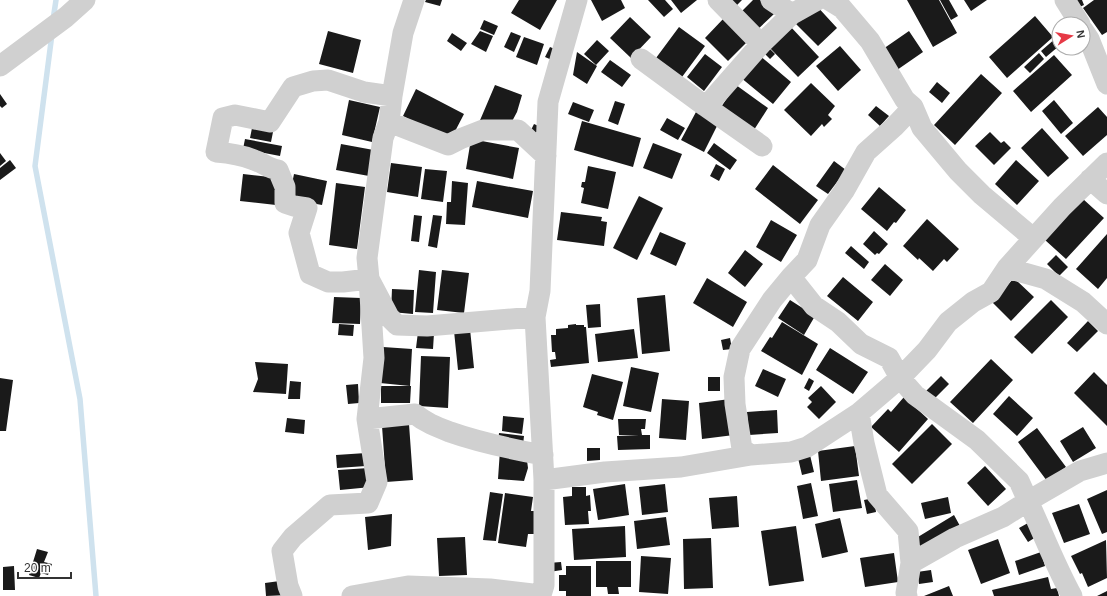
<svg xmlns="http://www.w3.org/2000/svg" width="1107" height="596" font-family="Arial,sans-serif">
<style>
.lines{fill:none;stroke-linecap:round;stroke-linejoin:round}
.stream{stroke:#cfe2ee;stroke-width:5.5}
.building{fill:#1a1a1a}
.minor{stroke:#d0d0d0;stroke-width:21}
</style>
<rect width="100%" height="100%" fill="#fff"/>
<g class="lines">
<!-- stream -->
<path class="stream" d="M53,20L56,0
M52,34L35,166L80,399L96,596"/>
</g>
<!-- building -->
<path class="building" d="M426,0H442L440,6L425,2Z
M519,0H557L540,30L511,13Z
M591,0H621L625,8L602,21Z
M648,0H665L673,9L664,17Z
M671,0H697L681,13Z
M731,0H742L736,6Z
M753,0H760L774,14L756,31L739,14Z
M907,0H939L957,33L933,47Z
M940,0H949L958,16L951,20Z
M964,0H987L971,11Z
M1069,0H1082L1084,5L1073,10Z
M1094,0H1107V32L1102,35L1083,8Z
M814,3L837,28L818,46L794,22Z
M1035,16L1053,37L1007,78L989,57Z
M630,17L651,37L631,58L610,38Z
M724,18L748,41L728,61L705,38Z
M484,20L498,26L494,35L480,29Z
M789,25L819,57L798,77L768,46Z
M679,27L705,46L682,77L656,58Z
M328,31L361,40L353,73L319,64Z
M480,31L493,36L486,52L471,44Z
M909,31L923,52L897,70L883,49Z
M511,32L521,36L514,52L504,47Z
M452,33L467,43L461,51L447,41Z
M524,37L544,44L537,65L516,57Z
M1056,38L1059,42V46L1046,57L1041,51Z
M597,40L609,51L596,65L584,54Z
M767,46L775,54L770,59L762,51Z
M840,46L861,70L838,91L816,66Z
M550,47L557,50L552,60L545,57Z
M577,52L597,66L587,84L573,75Z
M1039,53L1044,59L1030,73L1024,67Z
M705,54L722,67L704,91L687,77Z
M759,55L791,82L773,104L740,77Z
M1054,55L1072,75L1031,112L1013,91Z
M610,60L631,75L622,87L601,72Z
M981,74L1002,93L955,145L934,125Z
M937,82L950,93L942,103L929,92Z
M811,83L835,106L828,115L832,119L824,127L822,124L811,136L784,110Z
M495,85L522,95L517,112L509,127L478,125Z
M736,85L768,108L752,133L719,110Z
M416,89L464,114L450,141L403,116Z
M0,94L7,104L2,108L0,106Z
M349,100L380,107L372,142L342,135Z
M1054,100L1073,123L1061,134L1042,111Z
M615,101L625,104L618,125L608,121Z
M573,102L594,110L589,122L568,114Z
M876,106L889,116L880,126L868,115Z
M1098,107L1107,117V135L1083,156L1065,136Z
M696,112L718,124L704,152L681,140Z
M667,118L685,128L678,140L660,130Z
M582,121L641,138L633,167L574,150Z
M253,123L274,127L271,142L250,138Z
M534,124L543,128L539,137L530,132Z
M1042,128L1069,158L1048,177L1021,148Z
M990,132L1001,143L1004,141L1011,148L994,165L975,146Z
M245,139L282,146L280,156L243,149Z
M471,139L519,148L513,179L466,169Z
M653,143L682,154L672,179L643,168Z
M714,143L737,160L730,170L707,153Z
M341,144L379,151L369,176L336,170Z
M0,153L6,161L0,166Z
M10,160L16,168L0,180V168Z
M1016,160L1039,181L1017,205L995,184Z
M834,161L846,170L828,194L816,186Z
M391,163L422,167L418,197L387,192Z
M716,164L725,169L719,181L710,176Z
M773,165L818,200L800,224L755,189Z
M588,166L616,172L608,209L581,203L584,188L581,187L582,182H585Z
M425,169L447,171L443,202L421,199Z
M243,174L279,178L276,205L240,201Z
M294,174L327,181L322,205L289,199Z
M452,181L468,183L465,225L446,224L447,202H451Z
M477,181L533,191L528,218L472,207Z
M336,183L365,187L357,249L329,245Z
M879,187L906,210L896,223L894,222L887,231L861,209Z
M639,196L663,208L637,260L613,248Z
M1083,199L1104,218L1066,259L1045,240Z
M561,212L602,217L601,221L607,222L604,246L557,240Z
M414,215L422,216L419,242L411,241Z
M433,215L442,216L437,248L428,246Z
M927,219L959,249L947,262L944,259L933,271L919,258L918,260L903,246Z
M771,220L797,235L781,262L756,247Z
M874,231L888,244L879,254L877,253L875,255L863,244Z
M660,232L686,243L676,266L650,254Z
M1107,234V278L1098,289L1076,269Z
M851,246L869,262L864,269L845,253Z
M745,250L763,264L745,287L728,273Z
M1056,255L1068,267L1059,276L1047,264Z
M885,264L903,280L890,296L871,280Z
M419,270L436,272L433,313L415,312Z
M442,270L469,273L464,313L437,310Z
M843,277L873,302L858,321L827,296Z
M707,278L747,302L733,327L693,303Z
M1014,278L1034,297L1011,321L992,302Z
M392,289L414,290L413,314L391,312Z
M665,295L670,351L642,354L637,298Z
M334,297L361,298L360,324L332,323Z
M790,300L815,316L804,335L778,318Z
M1051,300L1068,317L1032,354L1014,337Z
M600,304L601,327L588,328L586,305Z
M1088,321L1098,331L1077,352L1067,343Z
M782,322L818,344L802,375L761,351L770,337L772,338Z
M339,324L354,325L353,336L338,335Z
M576,324V325H584V327H586L589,363L551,367L550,360L556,359L555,352H552L551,335H556V329L568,328V325Z
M470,329L474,368L458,370L454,331Z
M634,329L638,358L598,362L595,334Z
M418,332L434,333L433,349L416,348Z
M730,338L732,349L723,350L721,340Z
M383,347L412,349L410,386L380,383Z
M830,348L868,372L853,394L816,370Z
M421,356L450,357L448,408L419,406Z
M991,359L1013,380L973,423L950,402Z
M255,362L288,364L286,394L253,392L258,379Z
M631,367L659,373L651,412L623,406Z
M763,369L786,379L778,397L755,386Z
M1094,372L1107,385V426L1074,393Z
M592,374L623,382L613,420L597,415L598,412L583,407Z
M941,376L949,384L934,399L926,391Z
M708,377H720V391H708Z
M0,378L13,380L6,431H0Z
M809,378L814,381L809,391L804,388Z
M290,381L301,382L300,399H288Z
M358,384L359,403L348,404L346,385Z
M381,386H411L410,403H381Z
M821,386L836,402L819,419L807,407L812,402L808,398Z
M1009,396L1033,418L1017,436L993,414Z
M904,397L928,419L899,452L871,427L888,409L891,412Z
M662,399L689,401L686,440L659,438Z
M730,399L734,435L702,439L699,403Z
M777,410L778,433L749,435L747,412Z
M503,416L524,418L522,434L502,431Z
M287,418L305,420L304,434L285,432Z
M618,419H646L645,429H641L642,435H650V449L618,450L617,436L639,435H619Z
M409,424L413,480L386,482L382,426Z
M932,424L952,444L912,484L892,464Z
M1083,427L1096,448L1073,462L1060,441Z
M1037,428L1066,467L1047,481L1018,442Z
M499,433L524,436L523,445L498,443Z
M855,446L859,476L821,481L818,451Z
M587,448H600V460L587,461Z
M500,450L526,453L528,468L524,481L498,479Z
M366,453V466L337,468L336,455Z
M810,455L814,472L802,475L798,458Z
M985,466L1006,489L988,506L967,483Z
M369,468L371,487L340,490L338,470Z
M857,480L862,508L833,512L829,484Z
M811,483L818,516L803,519L797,486Z
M625,484L629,515L598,520L593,489Z
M665,484L668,512L642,515L639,487Z
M572,487H586V496L590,495L591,511H588L589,524L565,525L563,497L572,496Z
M1107,490V532L1102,534L1087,499Z
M490,492L503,494L496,541L483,540Z
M505,493L533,497L531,511H536L534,534H528L526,547L498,543Z
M737,496L739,527L712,529L709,498Z
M948,497L951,513L925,519L921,503Z
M874,498L876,512L867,514L864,500Z
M1079,504L1090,534L1064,543L1052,513Z
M392,514L391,546L368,550L365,517Z
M954,515L960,526L919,551L913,540Z
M666,517L670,545L637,549L634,521Z
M840,518L848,552L822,558L815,524Z
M1028,523L1036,537L1028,542L1019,528Z
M625,526L626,557L574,560L572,529Z
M796,526L804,581L769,586L761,531Z
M465,537L467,575L439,576L437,538Z
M711,538L713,588L684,589L683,539Z
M998,539L1010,573L981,584L968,550Z
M1106,540L1107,578L1088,587L1082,573L1080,574L1071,556Z
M37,549L48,552L44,562L52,564L48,575L41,573L39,578L29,575Z
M1041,552L1045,566L1019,575L1015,561Z
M894,553L898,582L865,587L860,558Z
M641,556L671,558L668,594L639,592Z
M596,561H631V587H618L619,594H608L607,587H596Z
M561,562L562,570L549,572L548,563Z
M14,566L15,590H3V567Z
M566,566H591V596H566V591H559V575H566Z
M931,570L933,582L919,584L917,572Z
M1048,577L1051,589L1057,588L1059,596H994L992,590Z
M287,580L289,595L266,596L265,583Z
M949,586L953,596H924Z
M1107,591V596H1097Z"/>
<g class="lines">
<!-- minor -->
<path class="minor" d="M414,0L403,33L392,96L389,122L383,138L367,258L369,279L389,317L397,325L427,326L535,317
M718,0L761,44
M771,0L792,14
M829,0L842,8L870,41L905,100L913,107L922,128L958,171L982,195L1033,238
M1065,0L1080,24
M1083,30L1089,39L1107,84
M641,59L705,106L711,101L761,44L792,14L817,0
M0,66L66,17L85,0
M705,106L762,146
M389,122L448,145L460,139L483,130H518L546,156
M1090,179L1107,194
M1007,268L1046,279L1083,302L1107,324
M859,413L864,443L877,495L908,531L911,563L906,593L907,596
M367,419L415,414C426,423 437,427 450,432C481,443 511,449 543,455
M751,455L742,449L735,404L734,377L740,349L772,300L791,277
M544,480L605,472L681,467L751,455L791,452L807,447L859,413L900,378L927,350L948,322L973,302L991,292L1007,268L1062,207L1107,163
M911,563L955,538L1003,517L1028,501L1019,481L977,440L915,395L900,378L889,358L861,344L838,322L814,306L791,277L807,260L820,225L844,191L866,152L894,127L913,107
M292,596L288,586L282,551L293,537L330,505L368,503L377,482L367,419L374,358L369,279L343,282H328L310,274L299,233L307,208L294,206L285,203V187L278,170C268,168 263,163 254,160C242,155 229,153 216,152L223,118L235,115L270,122L293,87L313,81L328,80L364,92L392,96
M352,596L408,586L490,589L541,595L544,585V480L535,317L540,291L548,102L577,0
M1072,596C1055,565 1043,533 1028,501L1080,471L1107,463"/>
</g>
<!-- north arrow -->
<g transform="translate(1071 36) rotate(79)"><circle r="19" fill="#ffffff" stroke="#adadad"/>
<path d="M0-3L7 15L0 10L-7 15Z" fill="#e63946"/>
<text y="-6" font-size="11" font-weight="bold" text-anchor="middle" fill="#333333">N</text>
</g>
<!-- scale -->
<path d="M18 572v6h53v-6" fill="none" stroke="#333333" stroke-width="2"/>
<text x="24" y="572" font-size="12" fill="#333333" stroke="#ffffff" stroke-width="3" paint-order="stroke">20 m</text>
</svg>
